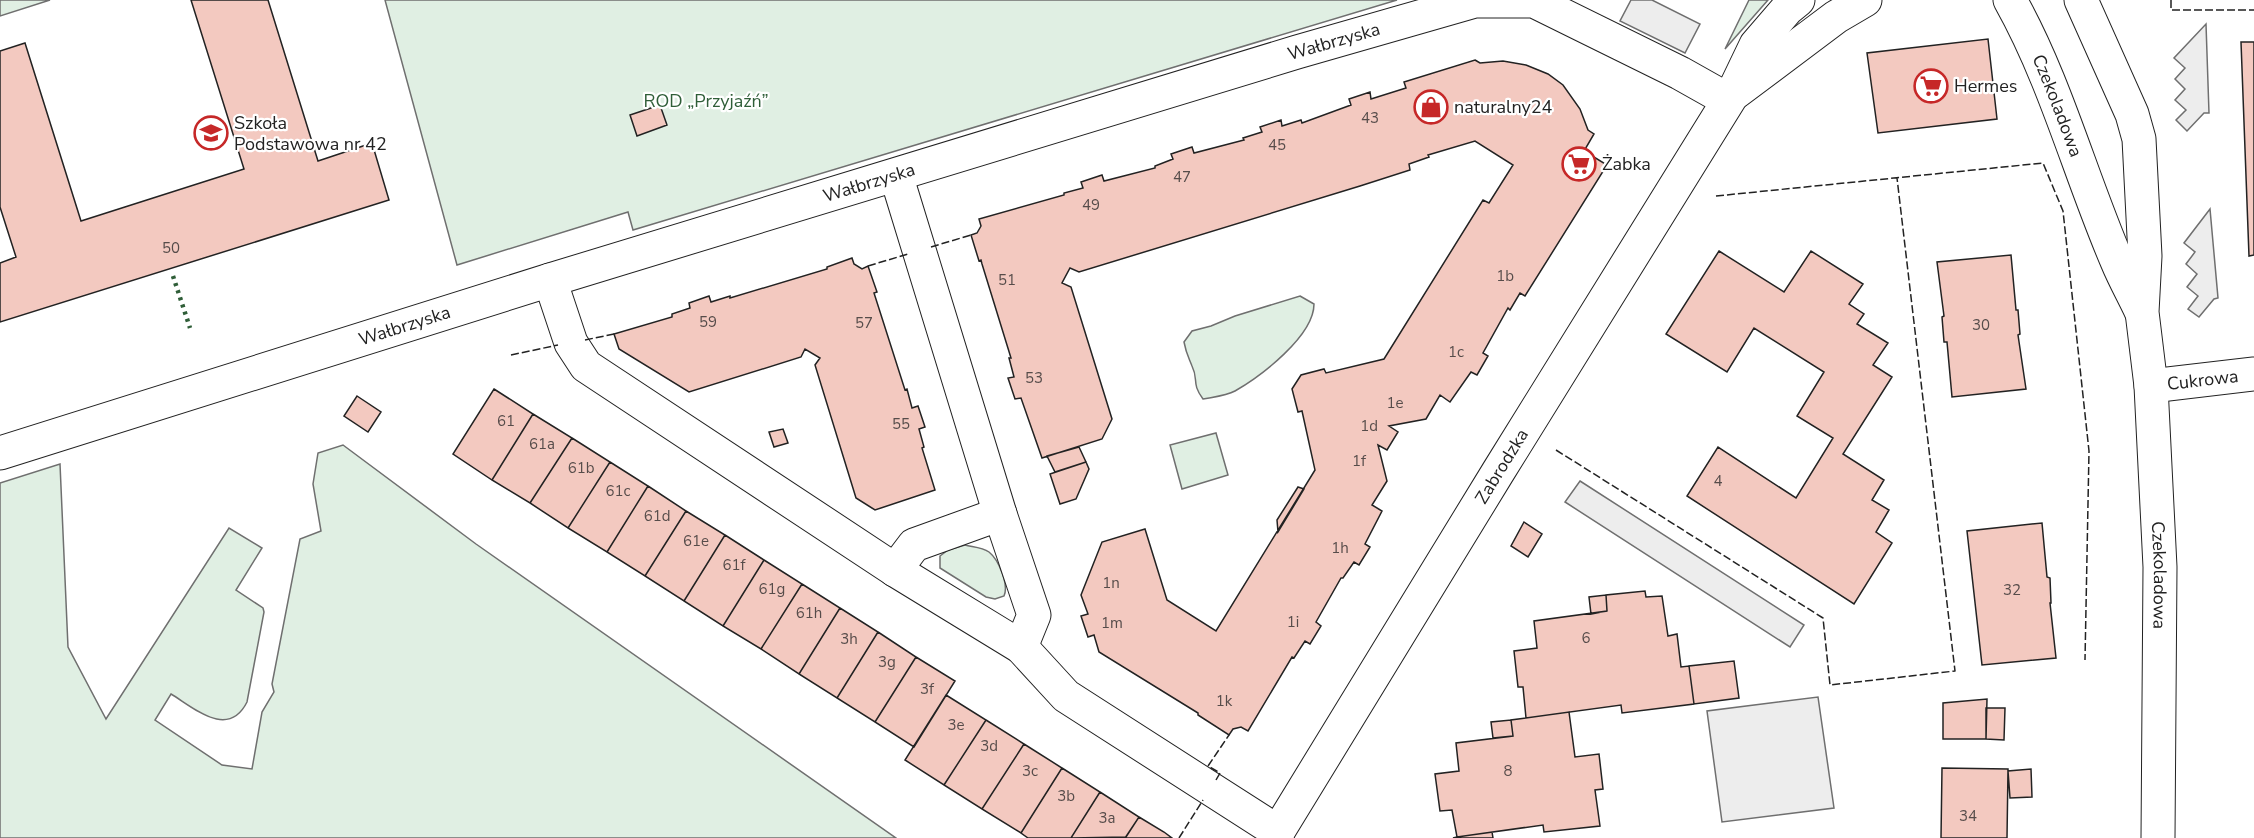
<svg xmlns="http://www.w3.org/2000/svg" width="2254" height="838" font-family="'Nunito Sans',sans-serif">
<style>
.green{fill:#e0efe3;stroke:#6f6f6f;stroke-width:1.5}
.parking{fill:#ededed;stroke:#6f6f6f;stroke-width:1.5}
.building{fill:#f3c9c0;stroke:#222;stroke-width:1.5}
.lines{fill:none;stroke-linecap:round;stroke-linejoin:round}
.minor-casing{stroke:#222;stroke-width:35}
.tertiary-casing{stroke:#222;stroke-width:35}
.minor{stroke:#fff;stroke-width:33}
.tertiary{stroke:#fff;stroke-width:33}
.hedge{stroke:#2f5e38;stroke-width:4.5;stroke-dasharray:3 4.5;stroke-linecap:butt}
.fence{stroke:#222;stroke-width:1.5;stroke-dasharray:8 3;stroke-linecap:butt}
.labels{text-anchor:middle;dominant-baseline:central;stroke-width:4.5;stroke-linejoin:round;paint-order:stroke}
.number-label{font-size:15px;fill:#564c4a}
.street-label{font-size:18px;fill:#222;stroke:#fff}
.poi-label{font-size:18px;fill:#222;stroke:#fff;text-anchor:start}
.park-label{font-size:18px;fill:#2f5e38;stroke:#fff}
</style>
<rect width="100%" height="100%" fill="#fff"/>
<!-- green -->
<path class="green" d="M0,0H50L0,16Z
M385,0H1397L633,230L628,212L457,265Z
M1749,0H1768L1725,49Z
M1300,296L1314,304C1314,336 1261,376 1235,391C1226,396 1213,397 1203,399C1191,383 1199,380 1192,366C1188,356 1186,353 1184,342L1192,331L1211,326L1235,316Z
M1216,433L1228,475L1182,489L1170,445Z
M343,445L476,544L896,838H0V483L60,464L68,647L106,719L229,528L262,548L236,590L263,608L264,612L247,702C228,740 193,707 171,694L155,720L222,765L252,769L262,712L274,692L272,684L300,539L321,531L313,484L318,453Z
M965,545C973,547 982,547 989,552C999,560 1009,585 1004,596L995,599L986,597L940,568V556L948,550Z"/>
<!-- parking -->
<path class="parking" d="M1631,0H1652L1700,24L1685,53L1620,21Z
M2206,24L2209,113H2204L2187,131L2176,120L2186,110L2175,100L2185,89L2175,79L2185,68L2174,58Z
M2210,209L2218,298L2214,299L2199,317L2188,309L2198,296L2187,287L2197,274L2186,264L2195,252L2184,243Z
M1580,481L1804,625L1790,647L1565,502Z
M1818,697L1834,808L1722,822L1707,711Z"/>
<!-- building -->
<path class="building" d="M191,0H268L318,161L372,143L389,200L0,322V263L16,257L0,207V51L25,43L81,221L244,169Z
M1988,39L1997,119L1878,133L1867,53Z
M2241,42H2254V255L2249,256Z
M1475,60L1480,63L1503,61L1526,65L1548,74L1563,85L1580,109L1588,130L1594,134L1584,151L1607,165L1525,296L1520,293L1510,310L1508,308L1483,353L1488,356L1477,375L1471,372L1450,402L1440,395L1426,419L1389,426L1398,432L1387,450L1378,445L1387,481L1372,505L1382,511L1365,544L1370,547L1359,565L1354,562L1343,578H1341L1316,622L1321,626L1310,644L1305,641L1294,658L1292,657L1248,731L1241,727L1233,729L1229,735L1198,715V713L1099,652L1094,635L1088,637L1081,616L1088,614L1081,595L1102,542L1145,529L1167,600L1216,631L1315,470L1302,411L1298,412L1292,389L1301,375L1324,369L1326,373L1384,359L1483,200L1489,203L1513,165L1475,141L1428,155L1429,157L1409,164L1410,170L1360,186L1079,272L1070,268L1062,283L1071,287L1112,419L1102,439L1042,458L1021,398L1015,399L1008,378L1014,377L1009,358H1011L982,264L981,260L979,261L971,235L977,233L981,226L979,219L1064,195V193L1083,188L1081,182L1102,175L1104,181L1155,168V166L1173,159L1171,154L1192,147L1194,153L1244,140L1243,138L1262,132L1260,127L1281,120L1282,126L1301,120L1302,123L1351,105L1349,99L1370,92L1371,99L1406,88L1404,82Z
M660,105L667,125L637,136L630,115Z
M1719,251L1784,292L1811,251L1863,284L1849,304L1864,314L1857,324L1888,343L1873,365L1892,377L1843,454L1884,480L1872,500L1889,510L1876,532L1892,543L1854,604L1687,496L1718,447L1796,498L1833,438L1797,416L1824,372L1754,328L1727,372L1666,334Z
M2011,255L2016,310H2018L2020,334L2018,335L2026,389L1952,397L1947,342H1944L1942,317L1944,316L1937,262Z
M852,258L854,264L862,269L868,266L877,292L874,293L905,390L907,389L912,408L918,406L925,427L919,429L924,447L922,448L935,490L875,510L856,498L815,365L820,358L805,349L801,357L689,392L619,349L614,334L672,317V314L690,308L689,303L709,296L711,302L730,296V298L827,269V267Z
M494,389L533,414L492,480L453,454Z
M357,396L381,412L368,432L344,416Z
M533,414L572,438L530,503L492,480Z
M783,429L788,443L774,447L769,432Z
M572,438L610,462L568,528L530,503Z
M1079,447L1086,462L1055,472L1047,456Z
M610,462L648,486L607,552L568,528Z
M1086,462L1089,469L1076,499L1060,504L1050,474Z
M648,486L686,511L645,576L607,552Z
M1298,487L1304,489L1278,532L1277,520Z
M686,511L725,535L684,601L645,576Z
M1524,522L1542,534L1528,557L1511,546Z
M2042,523L2047,577L2050,578L2051,603H2050L2056,658L1982,665L1967,531Z
M725,535L764,560L723,626L684,601Z
M764,560L802,584L761,649L723,626Z
M802,584L840,608L799,674L761,649Z
M1645,591L1646,597L1662,596L1668,636L1677,634L1681,667L1689,666L1694,704L1622,713L1621,705L1526,718L1523,687H1518L1514,651L1537,648L1534,621L1607,611L1606,595Z
M1606,595L1607,611L1591,614L1589,597Z
M840,608L878,632L837,698L799,674Z
M878,632L916,657L875,722L837,698Z
M916,657L955,681L914,747L875,722Z
M1734,661L1739,698L1694,704L1689,666Z
M946,695L986,720L944,785L905,760Z
M1987,699L1986,739H1943V703Z
M1986,708H2005L2004,740L1986,739Z
M1569,712L1575,757L1599,754L1603,789L1595,790L1600,826L1544,832L1543,825L1457,837L1452,810L1440,811L1435,774L1459,771L1456,743L1513,736L1511,720Z
M986,720L1024,744L982,809L944,785Z
M1511,720L1513,736L1493,738L1491,722Z
M1024,744L1062,768L1021,833L982,809Z
M1062,768L1100,792L1071,838H1028L1021,833Z
M1942,768L2008,769L2007,838H1941Z
M2031,769L2032,797L2010,798L2008,771Z
M1100,792L1139,817L1126,837L1071,838Z
M1139,817L1164,832L1172,838H1125Z
M1492,832L1493,838H1453L1457,837Z"/>
<g class="lines">
<defs>
<g id="minor">
<path d="M1736,92L1836,17L1865,0"/>
<path d="M896,175L1000,514L1034,615L1021,647"/>
<path d="M550,280L571,343L586,366L895,570L1021,647L1066,696L1278,832"/>
<path id="s1" d="M2151,386L2254,374"/>
<path id="s2" d="M0,453L550,280L1297,52L1475,1H1534L1680,73L1728,100"/>
<path d="M895,570L914,545L1000,514"/>
<path id="s3" d="M1274,838L1498,472L1732,95L1756,45L1787,9L1798,0"/>
</g>
<g id="tertiary">
<path id="s4" d="M2010,0C2056,82 2080,175 2117,261C2124,278 2133,294 2141,311"/>
<path id="s5" d="M2081,0L2132,114L2139,139L2145,256L2142,312L2151,386L2160,567L2158,838"/>
</g>
</defs>
<!-- minor casing -->
<use href="#minor" class="minor-casing"/>
<!-- tertiary casing -->
<use href="#tertiary" class="tertiary-casing"/>
<!-- minor -->
<use href="#minor" class="minor"/>
<!-- tertiary -->
<use href="#tertiary" class="tertiary"/>
<!-- hedge -->
<path class="hedge" d="M173,276L190,328"/>
<!-- fence -->
<path class="fence" d="M2171,0V10H2254
M1716,196L2043,163L2063,211L2089,451L2085,660
M931,247L971,235
M868,266L908,254
M585,340L614,334
M511,355L558,345
M1556,450L1823,618L1830,685L1955,671L1897,178
M1216,780L1220,773L1208,766L1229,735
M1179,838L1203,800"/>
</g>
<!-- icons -->
<defs>
<symbol id="supermarket-ring" viewBox="-11 -11 22 22"><circle r="9.5" fill="#fff" stroke="#c62828" stroke-width="1.5"/><path d="M-6-5.5h2.5l.6 2H6L4.5 2H-2.5L-4.4-4H-6ZM-1.5 3.2a1.3 1.3 0 1 0 .1 0ZM3 3.2a1.3 1.3 0 1 0 .1 0Z" fill="#c62828"/></symbol>
<symbol id="shop-ring" viewBox="-11 -11 22 22"><circle r="9.5" fill="#fff" stroke="#c62828" stroke-width="1.5"/><path d="M-5-2.5h2.3a2.7 3.5 0 0 1 5.4 0H5L5.5 6h-11ZM-1.5-2.5h3a1.5 2.3 0 0 0-3 0Z" fill="#c62828"/></symbol>
<symbol id="school-ring" viewBox="-11 -11 22 22"><circle r="9.5" fill="#fff" stroke="#c62828" stroke-width="1.5"/><path d="M0-5L7-2L0 1L-7-2ZM-4 1L0 2.5L4 1V4Q0 6-4 4Z" fill="#c62828"/></symbol>
</defs>
<g fill-rule="evenodd">
<use href="#supermarket-ring" x="1912" y="67" width="38" height="38"/>
<use href="#shop-ring" x="1412" y="88" width="38" height="38"/>
<use href="#school-ring" x="192" y="114" width="38" height="38"/>
<use href="#supermarket-ring" x="1560" y="145" width="38" height="38"/>
</g>
<g class="labels">
<!-- number labels -->
<g class="number-label">
<text x="1370" y="118">43</text>
<text x="1277" y="145">45</text>
<text x="1182" y="177">47</text>
<text x="1091" y="205">49</text>
<text x="171" y="248">50</text>
<text x="1505" y="276">1b</text>
<text x="1007" y="280">51</text>
<text x="708" y="322">59</text>
<text x="864" y="323">57</text>
<text x="1981" y="325">30</text>
<text x="1456" y="352">1c</text>
<text x="1034" y="378">53</text>
<text x="1395" y="403">1e</text>
<text x="506" y="421">61</text>
<text x="901" y="424">55</text>
<text x="1369" y="426">1d</text>
<text x="542" y="444">61a</text>
<text x="1359" y="461">1f</text>
<text x="581" y="468">61b</text>
<text x="1718" y="481">4</text>
<text x="618" y="491">61c</text>
<text x="657" y="516">61d</text>
<text x="696" y="541">61e</text>
<text x="1340" y="548">1h</text>
<text x="734" y="565">61f</text>
<text x="1111" y="583">1n</text>
<text x="772" y="589">61g</text>
<text x="2012" y="590">32</text>
<text x="809" y="613">61h</text>
<text x="1293" y="622">1i</text>
<text x="1112" y="623">1m</text>
<text x="1586" y="638">6</text>
<text x="849" y="639">3h</text>
<text x="887" y="662">3g</text>
<text x="927" y="689">3f</text>
<text x="1224" y="701">1k</text>
<text x="956" y="725">3e</text>
<text x="989" y="746">3d</text>
<text x="1030" y="771">3c</text>
<text x="1508" y="771">8</text>
<text x="1066" y="796">3b</text>
<text x="1968" y="816">34</text>
<text x="1107" y="818">3a</text>
</g>
<!-- street labels -->
<g class="street-label">
<text stroke="none"><textPath href="#s2" startOffset="1396">Wałbrzyska</textPath></text>
<text stroke="none"><textPath href="#s4" startOffset="116">Czekoladowa</textPath></text>
<text stroke="none"><textPath href="#s2" startOffset="910">Wałbrzyska</textPath></text>
<text stroke="none"><textPath href="#s2" startOffset="424">Wałbrzyska</textPath></text>
<text stroke="none"><textPath href="#s1" startOffset="52">Cukrowa</textPath></text>
<text stroke="none"><textPath href="#s3" startOffset="436">Zabrodzka</textPath></text>
<text stroke="none"><textPath href="#s5" startOffset="588">Czekoladowa</textPath></text>
</g>
<!-- poi labels -->
<g class="poi-label">
<text x="1954" y="86">Hermes</text>
<text x="1454" y="107">naturalny24</text>
<text x="234" y="123">Szkoła<tspan x="234" dy="21">Podstawowa nr 42</tspan></text>
<text x="1602" y="164">Żabka</text>
</g>
<!-- park labels -->
<g class="park-label">
<text x="706" y="101">ROD „Przyjaźń”</text>
</g>
</g>
</svg>
